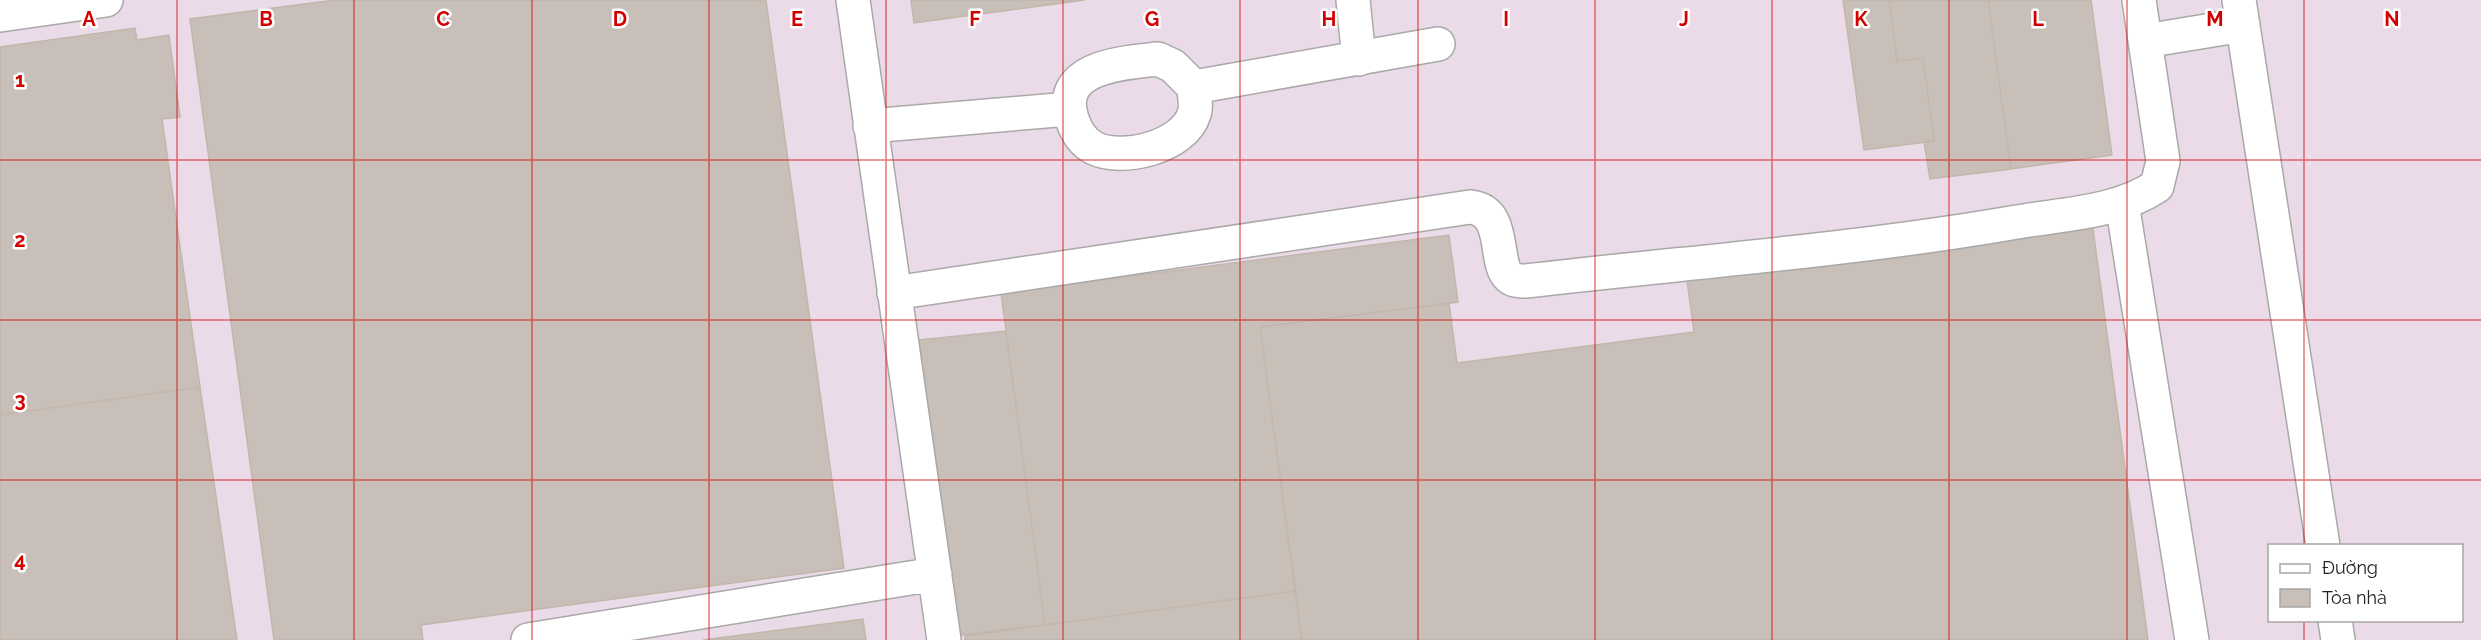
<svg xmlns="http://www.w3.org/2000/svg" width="2481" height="640" font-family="Raleway,sans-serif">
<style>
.industrial{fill:#ebdbe8;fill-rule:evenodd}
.building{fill:#c7bfb8;stroke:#c4b6ab;stroke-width:1.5}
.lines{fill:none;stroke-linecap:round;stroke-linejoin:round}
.minor-casing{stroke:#a9a9a9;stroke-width:36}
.minor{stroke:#fff;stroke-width:33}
.grid{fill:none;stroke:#d40000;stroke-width:1.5;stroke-opacity:0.55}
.grid-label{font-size:20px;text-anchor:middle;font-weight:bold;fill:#d40000;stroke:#fff;stroke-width:5;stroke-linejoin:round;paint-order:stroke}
</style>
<rect width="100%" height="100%" fill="#f2efe9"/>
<!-- industrial -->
<path class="industrial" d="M0,0H2481V640H0ZM2270,546H2462V620H2270Z"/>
<!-- building -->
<path class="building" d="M335,0H766L844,568L421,625L423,640H274L190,19Z
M911,0H1085L914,23Z
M1843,0H1889L1897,61L1923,58L1934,141L1864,150Z
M1889,0H1988L2011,169L1930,179L1924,142L1934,141L1923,58L1897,61Z
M1988,0H2091L2112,155L2011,169Z
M135,28L137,40L169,35L180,117L162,119L200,387L0,415V47Z
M2092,221L2148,640H1302L1260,327L1449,303L1457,363L1694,332L1686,273Z
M1449,235L1458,302L1260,327L1295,591L1045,625L1001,293Z
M1006,331L1045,625L953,636L919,340Z
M200,387L237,640H0V415Z
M1295,591L1302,640H965V636Z
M863,619L866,640H703Z"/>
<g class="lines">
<defs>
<path id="minor" d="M853,0L944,640
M1353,0L1359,59
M2239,0L2323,546
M0,15L106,0
M2145,41L2243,25
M1158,59L1173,66L1194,87C1194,95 1197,107 1194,114C1184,147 1122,162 1094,148C1082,142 1076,131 1072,119C1055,66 1124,63 1158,59Z
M1194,87L1438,44
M870,126L1069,109
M2122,203L2192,640
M894,293L1470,207C1510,211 1491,268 1512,279C1515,281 1522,281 1526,281C1690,262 1855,250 2017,222C2063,214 2117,213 2157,186L2163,161L2139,0
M2335,620L2338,640
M528,640L935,574"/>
</defs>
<!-- minor casing -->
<use href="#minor" class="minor-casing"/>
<!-- minor -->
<use href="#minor" class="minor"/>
</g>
<!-- grid -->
<path class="grid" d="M177,0V640M354,0V640M532,0V640M709,0V640M886,0V640M1063,0V640M1240,0V640M1418,0V640M1595,0V640M1772,0V640M1949,0V640M2127,0V640M2304,0V546M0,160H2481M0,320H2481M0,480H2481M2304,620V640"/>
<g class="grid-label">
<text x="89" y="26">A</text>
<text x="266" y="26">B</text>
<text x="443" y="26">C</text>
<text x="620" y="26">D</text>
<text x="797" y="26">E</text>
<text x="975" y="26">F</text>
<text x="1152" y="26">G</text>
<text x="1329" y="26">H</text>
<text x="1506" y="26">I</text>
<text x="1684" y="26">J</text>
<text x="1861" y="26">K</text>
<text x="2038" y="26">L</text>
<text x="2215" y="26">M</text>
<text x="2392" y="26">N</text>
<text x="20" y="87">1</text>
<text x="20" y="247">2</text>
<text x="20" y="407">3</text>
<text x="20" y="567">4</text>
</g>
<!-- legend -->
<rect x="2268" y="544" width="195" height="78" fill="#ffffff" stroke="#a7a7a7" stroke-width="1.5"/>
<rect x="2280" y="564" width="30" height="9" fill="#ffffff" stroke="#a7a7a7" stroke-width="1.5"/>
<text x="2322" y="574" font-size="18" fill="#222222">Đường</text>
<rect x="2280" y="589" width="30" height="18" fill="#c7bfb8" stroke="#a7a7a7" stroke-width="1.5"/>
<text x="2322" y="604" font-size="18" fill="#222222">Tòa nhà</text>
</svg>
